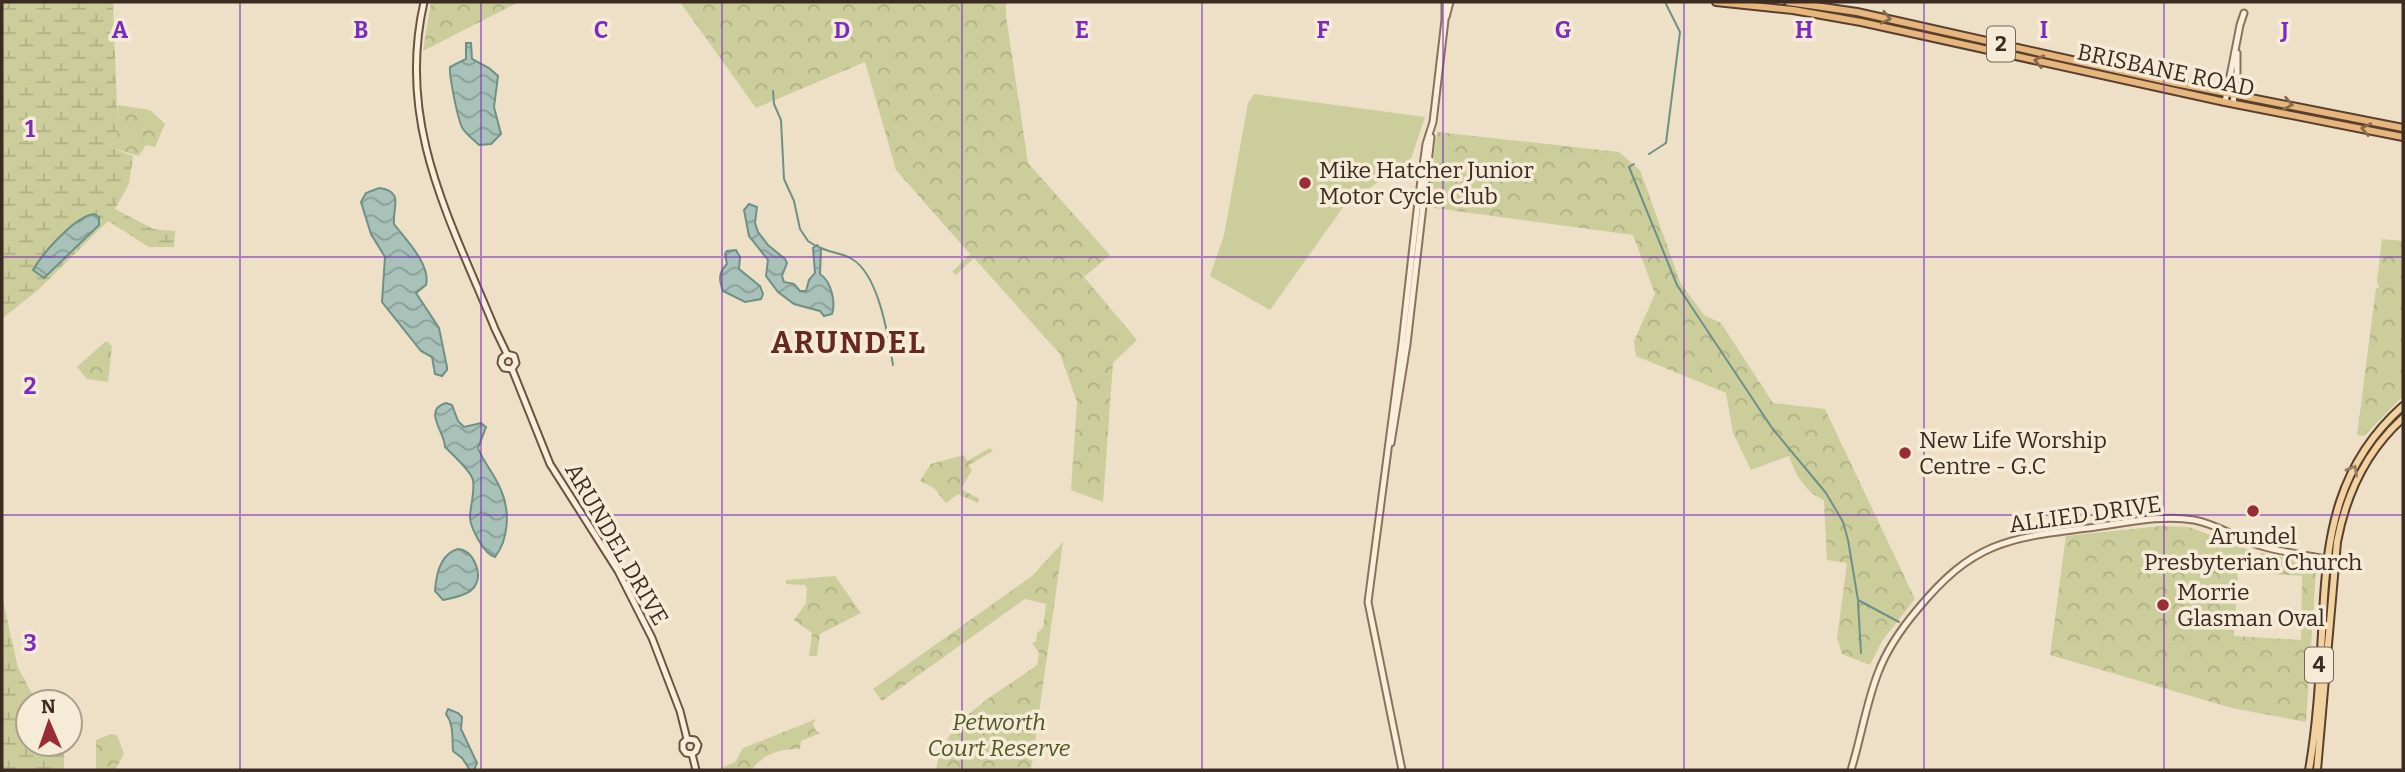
<svg xmlns="http://www.w3.org/2000/svg" width="2405" height="772" font-family="Bitter,serif">
<style>
.grass{fill:#cbcd9b}
.wetland{fill:url(#wetland-marsh)}
.park{fill:url(#park-crowns)}
.water{fill:url(#water-waves);stroke:#6e9186;stroke-width:2}
.lines{fill:none;stroke-linecap:round;stroke-linejoin:round}
.stream{stroke:#6e9186;stroke-width:2}
.tertiary-casing{stroke:#8a715c;stroke-width:9}
.secondary-casing{stroke:#6c533f;stroke-width:9}
.primary-casing{stroke:#584030;stroke-width:10}
.trunk-casing{stroke:#584030;stroke-width:10}
.tertiary{stroke:#f9eedb;stroke-width:5}
.secondary{stroke:#f9eedb;stroke-width:5}
.primary{stroke:#f1d2a0;stroke-width:6}
.trunk{stroke:#e6b67c;stroke-width:6}
.oneway{stroke:#886a49}
.oneway2{stroke:#967e60}
.grid{fill:none;stroke:#7b2cbf;stroke-width:2;stroke-opacity:0.55}
.poi-dot{fill:#992c35;stroke:#f6ebd7;stroke-width:2.5}
.labels{text-anchor:middle;dominant-baseline:central;stroke-width:7;stroke-linejoin:round;paint-order:stroke}
.shield{fill:#f6ebd7;stroke:#736557;stroke-width:2}
.shield-label{font-size:21px;font-weight:bold;fill:#3b2b20}
.street-label{font-size:23px;fill:#3b2b20;stroke:#f6ebd7}
.poi-label{font-size:23px;fill:#3b2b20;stroke:#f6ebd7;text-anchor:start}
.park-label{font-size:23px;font-style:italic;fill:#4e5726;stroke:#f6ebd7}
.district-label{font-size:30px;font-weight:bold;letter-spacing:2px;fill:#67291f;stroke:#f6ebd7}
.grid-label{font-size:23px;text-anchor:middle;font-weight:bold;fill:#7b2cbf;stroke:#f6ebd7;stroke-width:7;stroke-linejoin:round;paint-order:stroke}
</style>
<defs>
<pattern id="wetland-marsh" width="20" height="14" patternUnits="userSpaceOnUse" patternTransform="scale(1.75)"><rect width="20" height="14" fill="#cbcd9b"/><path d="M1 5h8M5 5V1M11 12h8M15 12V8" fill="none" stroke="#afb085"/></pattern>
<pattern id="park-crowns" width="20" height="18" patternUnits="userSpaceOnUse" patternTransform="scale(1.75)"><rect width="20" height="18" fill="#cbcd9b"/><path d="M2 6a3 3 0 1 1 6 0M12 15a3 3 0 1 1 6 0" fill="none" stroke="#afb085"/></pattern>
<pattern id="water-waves" width="16" height="10" patternUnits="userSpaceOnUse" patternTransform="scale(1.75)"><rect width="16" height="10" fill="#a8c2b9"/><path d="M0 5q4-4 8 0t8 0" fill="none" stroke="#8a9e96"/></pattern>
</defs>
<rect width="100%" height="100%" fill="#eee0c7"/>
<!-- grass -->
<path class="grass" d="M1254,94L1425,117L1411,159L1344,206L1270,310L1210,276L1224,235L1248,103Z"/>
<!-- wetland -->
<path class="wetland" d="M2,2H113L118,132L109,147L133,156L129,184L115,209L153,229L175,231L174,247H149L108,221L39,289L2,319Z
M2,596L18,668L37,702H28V744H61L64,750V770H2Z"/>
<!-- park -->
<path class="park" d="M431,2H519L423,51Z
M680,2H1006V16L1028,163L1110,255L1084,277L1137,340L1113,363L1103,502L1071,490L1077,402L1060,354L974,258L956,275L952,272L970,254L896,170L865,62L756,108Z
M118,105L150,110L165,124L155,147L146,145L139,156L109,147L118,132L117,117Z
M1437,132L1619,152L1640,170L1681,284L1704,315L1721,323L1773,403L1825,409L1915,599L1882,641L1870,665L1842,654L1837,638L1847,563L1827,560L1824,501C1819,496 1814,496 1810,491C1799,481 1794,470 1789,456L1751,470L1733,433L1726,393L1636,356L1634,341L1655,294L1633,235L1427,207Z
M2382,239L2403,241V396L2364,436L2357,435L2376,288H2379L2377,281Z
M105,342H108L112,346L108,382L87,379L77,367Z
M990,448L993,451L969,465L972,470L961,489L979,499L978,503L958,494L946,503L934,488L920,481L931,464L964,455L967,461Z
M2161,526L2189,527L2252,551L2251,573L2238,572L2234,636L2301,640L2302,576L2258,573L2259,555L2262,553L2310,563L2316,570L2306,722L2232,708L2050,655L2066,536Z
M1063,542L1031,770H936C943,719 999,693 1037,665L1039,653L1032,643L1036,641L1037,633L1043,628L1046,604L1025,599L882,701L873,689L1032,576Z
M835,576L861,613L820,634L817,656H809L812,633L794,620L806,603L807,589L805,585L786,584V580Z
M816,719L813,724L816,731L820,733L801,741L800,749C780,749 764,753 751,770H716L735,762L743,748Z
M111,734L117,735L124,754L115,770H96V740Z"/>
<!-- water -->
<path class="water" d="M466,43H471L472,59L489,68L498,76L494,107L501,134L491,144L479,145C474,140 467,135 463,129C458,122 449,75 450,67L466,59Z
M379,188C405,191 392,209 394,224C405,239 431,264 426,285L416,293L439,328L447,367V370L442,376L435,374L432,357L421,351L382,302L385,257L371,234L361,202L366,193Z
M749,204L757,207L755,223L758,232L768,245L785,259L787,263L782,276L784,282L794,284L800,291H806L809,280L815,273L813,248L817,245L821,249L820,274C831,281 836,302 832,314L824,316L820,311L794,304L778,292L766,276L768,260L749,236L744,210Z
M94,214L99,217V225L44,278L33,270C42,254 75,216 94,214Z
M736,250L740,257L739,269L760,286L763,294L761,299L745,302L723,291C719,280 718,273 727,264L725,254L727,251Z
M446,403L452,405L458,421L464,427L481,423L486,427L478,448C484,463 495,475 501,490C510,510 509,539 495,557C484,554 471,529 470,518C470,506 475,493 473,480C471,471 452,454 445,447C445,432 422,410 446,403Z
M458,549C473,550 483,573 475,586C470,595 452,598 443,600L435,591C436,575 440,554 458,549Z
M448,709L458,713L462,717L461,729L477,763L474,770H470L462,758L453,751C452,738 454,725 446,714Z"/>
<g class="lines">
<!-- stream -->
<path class="stream" d="M773,91L774,104L781,120L784,179L794,201L800,229L808,241L816,246
M1649,154L1666,143L1680,32L1666,4
M1634,164L1629,167L1677,285L1772,428L1826,493L1843,522L1848,540L1858,600L1899,622
M821,248C831,253 843,253 852,259C879,275 888,336 893,365
M1858,602L1861,653"/>
<defs>
<path id="tertiary" d="M1446,17L1450,2
M2225,102L2240,25L2244,13
M2233,103L2237,73V53
M1391,443L1407,344L1431,137
M1402,770L1368,602L1402,343L1418,202L1426,144L1433,122L1445,20V2
M1851,770C1861,738 1866,704 1878,673C1887,649 1901,629 1917,610C1972,543 2006,538 2088,528C2121,524 2160,514 2194,520C2217,524 2236,538 2258,545C2280,552 2304,555 2326,559"/>
<path id="secondary" d="M424,2C396,124 450,219 495,329L507,354
M507,354L502,358L501,363L504,368L512,369
M507,354L514,356L516,363L512,369
M512,369L550,464L618,571L652,638L680,711L687,739
M687,739L695,740L698,745L696,751L692,754
M687,739L683,743V749L686,753L692,754
M692,754L696,770"/>
<path id="primary" d="M2309,770C2318,719 2320,667 2323,615C2327,532 2338,464 2403,406
M2317,770L2337,542C2346,495 2367,450 2403,418"/>
<path id="trunk" d="M1716,2L1793,10L1861,22L2225,102L2403,137
M1788,2L1857,12L2175,83L2403,128"/>
</defs>
<!-- tertiary casing -->
<use href="#tertiary" class="tertiary-casing"/>
<!-- secondary casing -->
<use href="#secondary" class="secondary-casing"/>
<!-- primary casing -->
<use href="#primary" class="primary-casing"/>
<!-- trunk casing -->
<use href="#trunk" class="trunk-casing"/>
<!-- tertiary -->
<use href="#tertiary" class="tertiary"/>
<!-- secondary -->
<use href="#secondary" class="secondary"/>
<!-- primary -->
<use href="#primary" class="primary"/>
<!-- trunk -->
<use href="#trunk" class="trunk"/>
</g>
<!-- one-way arrows -->
<defs><path id="oneway-chevron" d="M-2-3.5L2.5 0L-2 3.5" fill="none" stroke-width="1.6" stroke-linecap="round" stroke-linejoin="round" transform="scale(1.75)"/></defs>
<g class="oneway">
<use href="#oneway-chevron" transform="translate(1886 18) rotate(12)"/>
<use href="#oneway-chevron" transform="translate(2039 61) rotate(-168)"/>
<use href="#oneway-chevron" transform="translate(2288 104) rotate(11)"/>
<use href="#oneway-chevron" transform="translate(2366 129) rotate(-168)"/>
</g>
<use class="oneway2" href="#oneway-chevron" transform="translate(2353 470) rotate(-61)"/>
<!-- grid -->
<path class="grid" d="M240,2V770M481,2V770M722,2V770M962,2V770M1202,2V770M1443,2V770M1684,2V770M1924,2V770M2164,2V770M2,257H2403M2,515H2403"/>
<!-- markers -->
<g class="poi-dot">
<circle cx="1305" cy="183" r="7"/>
<circle cx="1905" cy="453" r="7"/>
<circle cx="2253" cy="511" r="7"/>
<circle cx="2163" cy="605" r="7"/>
</g>
<g class="labels">
<!-- shield labels -->
<g class="shield">
<rect x="1987" y="26.5" width="28" height="35" rx="5"/>
<rect x="2305" y="647.5" width="28" height="35" rx="5"/>
</g>
<g class="shield-label">
<text x="2001" y="44">2</text>
<text x="2319" y="665">4</text>
</g>
<!-- street labels -->
<g class="street-label">
<text transform="translate(2166 70) rotate(12)">BRISBANE ROAD</text>
<text transform="translate(2085 514) rotate(-8)">ALLIED DRIVE</text>
<text transform="translate(617 544) rotate(60)">ARUNDEL DRIVE</text>
</g>
<!-- poi labels -->
<g class="poi-label">
<text x="1319" y="170">Mike Hatcher Junior<tspan x="1319" dy="26">Motor Cycle Club</tspan></text>
<text x="1919" y="440">New Life Worship<tspan x="1919" dy="26">Centre - G.C</tspan></text>
<text x="2253" y="536" text-anchor="middle">Arundel<tspan x="2253" dy="26">Presbyterian Church</tspan></text>
<text x="2177" y="592">Morrie<tspan x="2177" dy="26">Glasman Oval</tspan></text>
</g>
<!-- park labels -->
<g class="park-label">
<text x="999" y="722">Petworth<tspan x="999" dy="26">Court Reserve</tspan></text>
</g>
<!-- district labels -->
<g class="district-label">
<text x="849" y="343">ARUNDEL</text>
</g>
</g>
<g class="grid-label">
<text x="120" y="38">A</text>
<text x="361" y="38">B</text>
<text x="601" y="38">C</text>
<text x="842" y="38">D</text>
<text x="1082" y="38">E</text>
<text x="1323" y="38">F</text>
<text x="1563" y="38">G</text>
<text x="1804" y="38">H</text>
<text x="2044" y="38">I</text>
<text x="2285" y="38">J</text>
<text x="30" y="137">1</text>
<text x="30" y="394">2</text>
<text x="30" y="651">3</text>
</g>
<!-- border -->
<rect width="2405" height="772" fill="none" stroke="#3b2b20" stroke-width="7"/>
<!-- north arrow -->
<g transform="translate(49 723) rotate(358)"><circle r="33" fill="#f6ebd7" stroke="#ab9e8e" stroke-width="2"/>
<path d="M0-5L12 26L0 18L-12 26Z" fill="#992c35"/>
<text y="-10" font-size="19" font-weight="bold" text-anchor="middle" fill="#3b2b20">N</text>
</g>
</svg>
